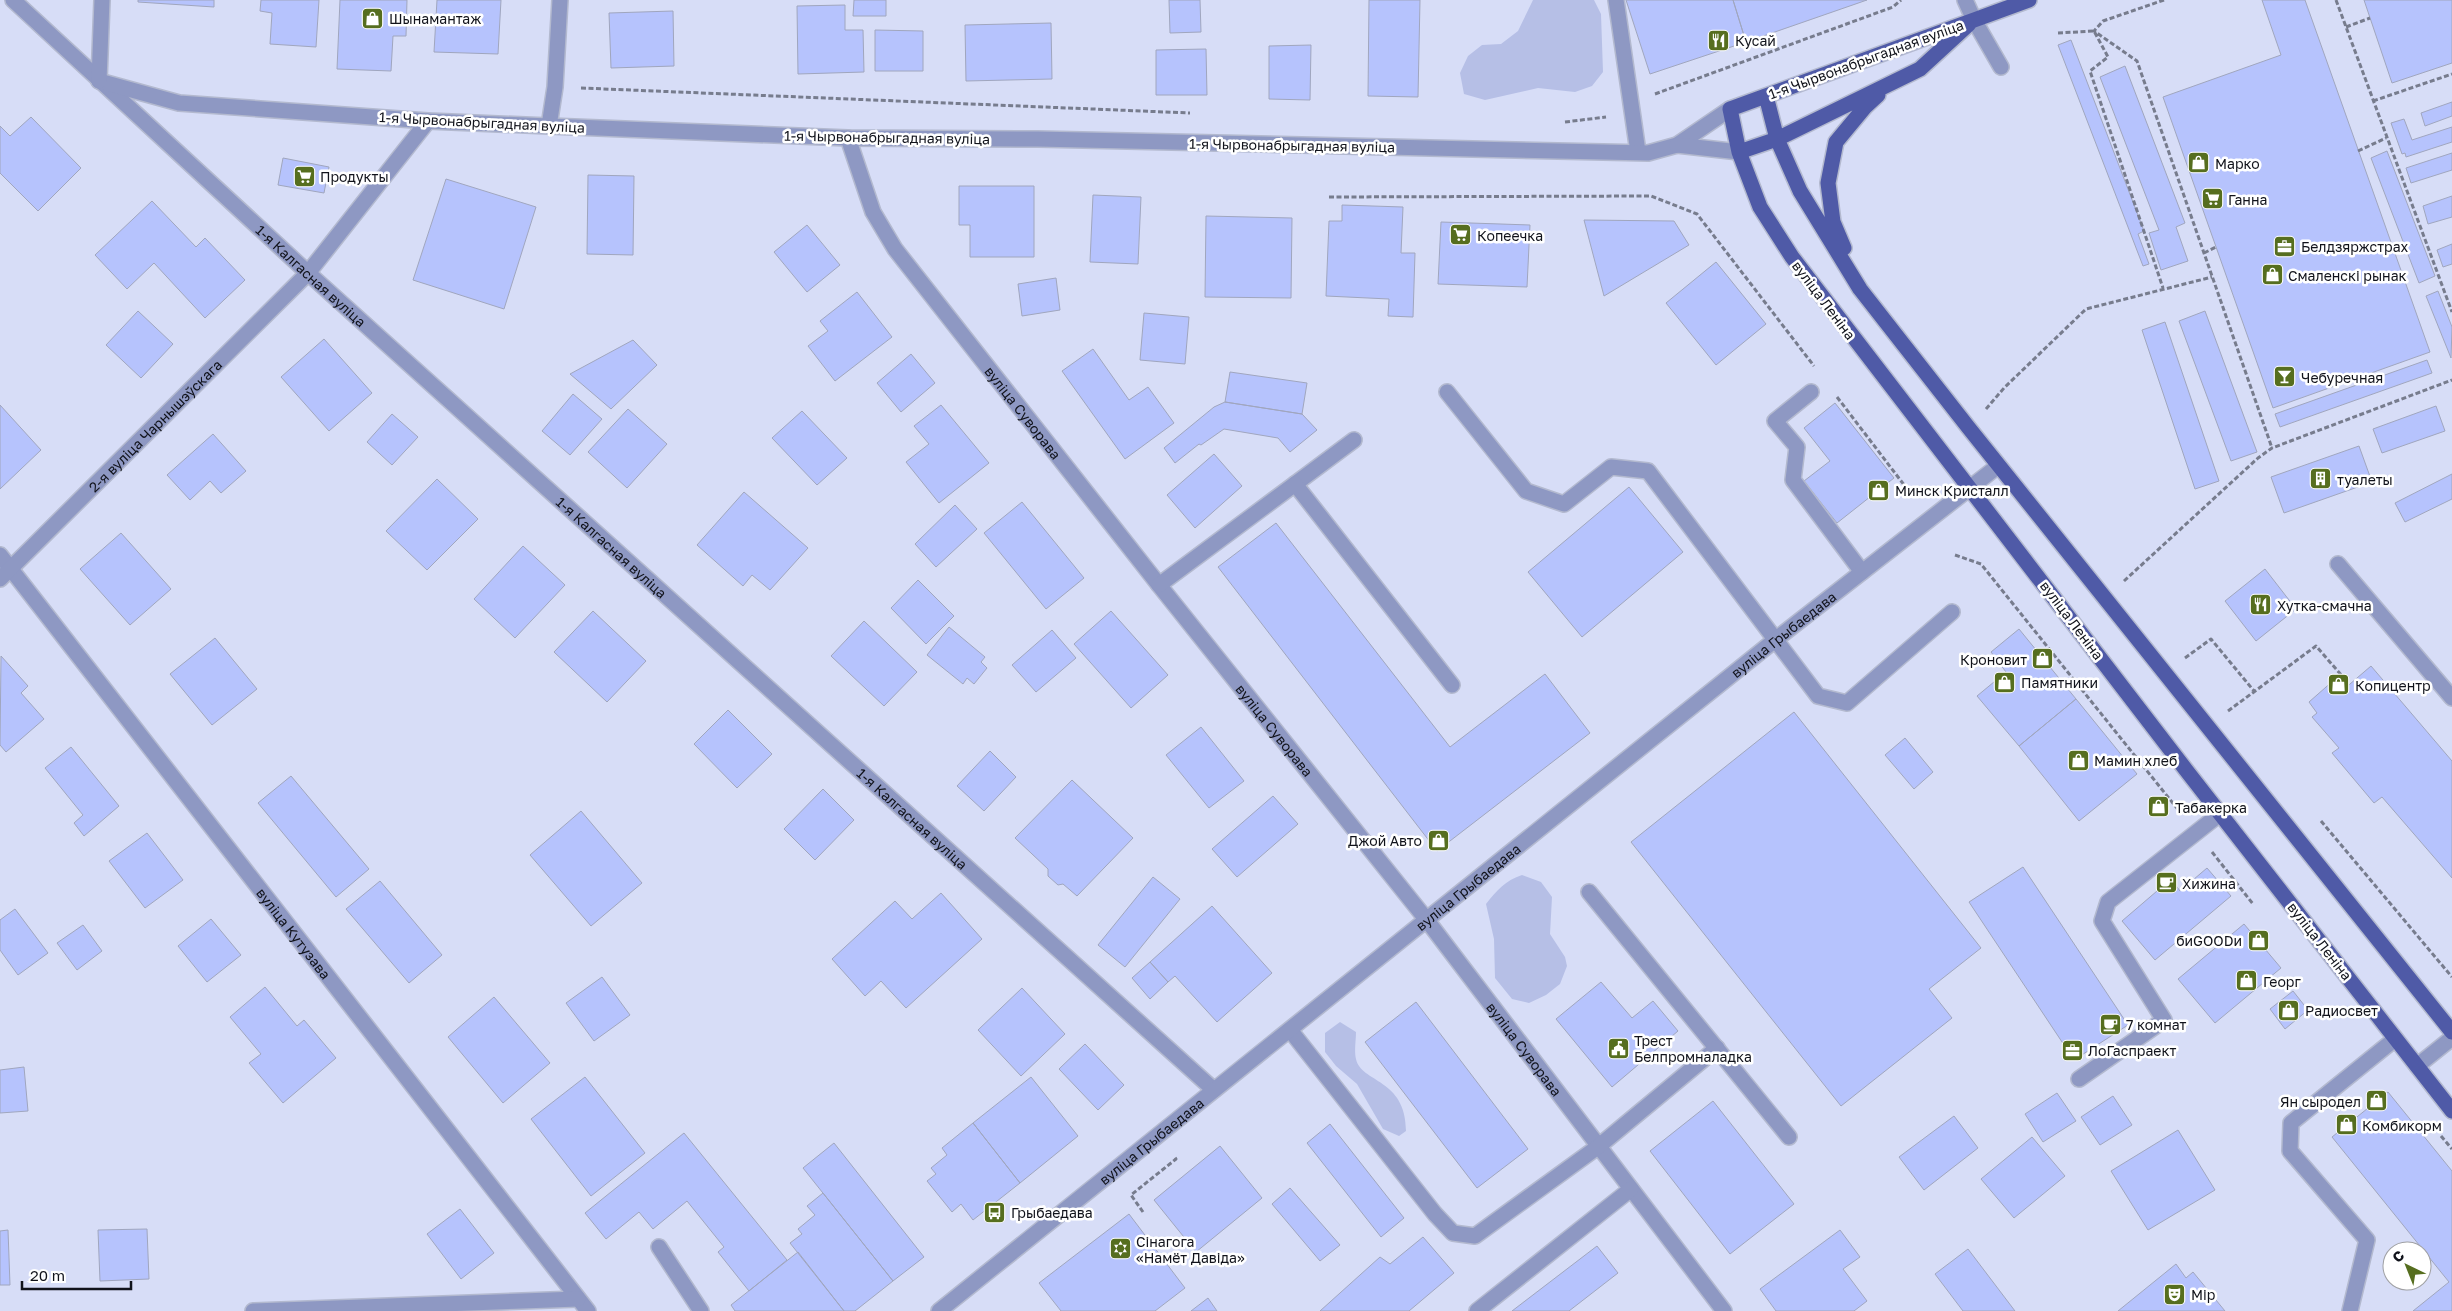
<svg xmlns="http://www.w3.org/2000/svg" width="2452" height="1311" font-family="'Golos Text',sans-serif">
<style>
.green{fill:#b6bfe6}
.building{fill:#b6c3fd;stroke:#a0a6be}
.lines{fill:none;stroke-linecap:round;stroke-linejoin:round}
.minor-casing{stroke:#b3b9cf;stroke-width:18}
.major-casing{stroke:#b3b9cf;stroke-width:18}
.path{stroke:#777c8d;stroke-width:3;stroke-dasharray:5 2.5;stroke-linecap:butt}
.minor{stroke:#8e98c3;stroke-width:15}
.major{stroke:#4f5aa7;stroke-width:15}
.labels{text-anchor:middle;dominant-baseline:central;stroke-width:5;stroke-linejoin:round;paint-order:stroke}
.poi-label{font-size:14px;fill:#11131b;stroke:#fff;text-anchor:start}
.street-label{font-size:14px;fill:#11131b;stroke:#fff}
</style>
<rect width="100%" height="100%" fill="#d7ddf7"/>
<!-- green -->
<path class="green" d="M1533,0H1594L1601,14L1603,72L1592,86L1575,92L1538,88L1485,100L1464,94L1460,73L1468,56L1482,45L1501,44L1518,31Z
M1522,875L1541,882L1552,897L1550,934L1565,957L1567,966L1560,984L1546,995L1529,1003L1512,999L1495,978L1494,939L1486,904C1496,891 1506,880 1522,875Z
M1340,1022L1356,1032C1356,1040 1354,1051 1356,1059C1361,1083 1406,1078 1406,1131L1399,1136L1383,1129L1357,1084L1336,1066L1325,1052V1033Z"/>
<!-- building -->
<path class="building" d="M138,0H214V7L138,2Z
M261,0H319L316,47L270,44L272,13L260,11Z
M340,0H407L406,36H393L391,71L337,69Z
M437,0H501L498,54L434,52Z
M854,0H886V16H853Z
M1169,0H1200L1201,32L1170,33Z
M1369,0H1420L1418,97L1368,96Z
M1626,0H1733L1746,42L1650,74Z
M1733,0H1867L1746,42Z
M2262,0H2305L2430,352L2273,408L2163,97L2281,55Z
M2364,0H2452V63L2392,83Z
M845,5V30H863L864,72L798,74L797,6Z
M673,11L674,66L611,68L609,13Z
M1051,23L1052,79L966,81L965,25Z
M875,30L923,31V71H875Z
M2071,40L2144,231L2138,234L2149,264L2143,266L2058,45Z
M1311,45L1310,100L1269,99V46Z
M1206,49L1207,95H1156V50Z
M2125,66L2185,223L2176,227L2188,261L2161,270L2149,233L2159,230L2100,77Z
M2452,102V116L2425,126L2421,113Z
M31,117L81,168L38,211L0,173V126L10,136Z
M2404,119L2412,140L2452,127V142L2406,157L2405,153L2402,154L2391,123Z
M2387,151L2435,276L2419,283L2371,158Z
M2452,153V170L2411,183L2406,168Z
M283,158L329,167L324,193L278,185Z
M588,175L634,176L633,255L587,254Z
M446,179L536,207L504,309L413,280Z
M959,186H1034V257H970V225H959Z
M1093,195L1141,197L1138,264L1090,262Z
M2452,196V217L2428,224L2423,206Z
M152,201L196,247L205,238L245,280L205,318L154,263L127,289L95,255Z
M1342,205L1403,207L1401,253H1415L1413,317L1388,316L1389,299L1326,296L1329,221H1342Z
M1206,216L1292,218L1291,298L1205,297Z
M1584,220L1674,221L1689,245L1604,296Z
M1441,222L1530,225L1527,287L1438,284Z
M807,225L840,265L807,292L774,252Z
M2452,244V264L2443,267L2437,250Z
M1716,262L1766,324L1716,365L1666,303Z
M1056,278L1060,310L1022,316L1018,284Z
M2438,291L2452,327L2451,358L2426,296Z
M857,292L892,337L835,381L808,346L828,331L820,321Z
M138,311L173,344L141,378L106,345Z
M2205,311L2257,452L2231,461L2179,321Z
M1144,313L1189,317L1185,364L1140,360Z
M2165,322L2219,481L2195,489L2142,330Z
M324,339L372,393L329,431L281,377Z
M633,340L657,365L611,409L570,374Z
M1093,349L1129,400L1148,387L1174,423L1125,459L1062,371Z
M911,354L935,383L901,412L877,383Z
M2427,360L2432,373L2280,427L2275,414Z
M1230,372L1307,383L1302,414L1225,402Z
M573,394L602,419L570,455L542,431Z
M1225,402L1302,414L1317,430L1290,452L1278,438L1224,429L1201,445L1199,444L1175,463L1164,448L1214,407Z
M1835,403L1894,478L1837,523L1804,481L1830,461L1804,428Z
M0,405L41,450L0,489Z
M941,405L989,463L939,503L906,462L929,444L914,426Z
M2436,406L2445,431L2382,453L2373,429Z
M628,409L667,444L627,488L588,452Z
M802,411L847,458L817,485L772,438Z
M392,414L418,437L392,465L367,442Z
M213,434L246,471L221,493L210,481L190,500L167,475Z
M2359,446L2372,482L2284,513L2271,477Z
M1214,454L1242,486L1195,528L1167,495Z
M2452,474V499L2405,522L2395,503Z
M437,479L478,519L427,570L386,531Z
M1629,487L1683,552L1582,637L1528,572Z
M744,492L808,548L770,590L752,575L743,586L697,545Z
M1022,502L1084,578L1046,609L984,533Z
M955,505L977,529L936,567L915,544Z
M1276,523L1450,747L1545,674L1590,733L1437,851L1218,567Z
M121,533L171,589L130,625L80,569Z
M523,546L565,585L515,638L474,599Z
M2265,569L2296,609L2256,641L2225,601Z
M918,580L954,616L926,644L891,608Z
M593,611L646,661L607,702L554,652Z
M1111,611L1168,675L1131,708L1074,644Z
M864,621L917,672L884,706L831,656Z
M949,627L985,657L981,662L987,668L974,684L967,678L963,684L927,655Z
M2019,629L2076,699L2019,746L1977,696L2006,672L1991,652Z
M1052,630L1076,658L1036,692L1012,665Z
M215,638L257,689L212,725L170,674Z
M1,656L28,686L21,693L44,719L6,752L0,745Z
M2371,666L2452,761V878L2382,797L2374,803L2332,753L2339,748L2312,717L2317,713L2309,702L2334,680L2343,690Z
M2076,699L2137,774L2079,821L2019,746Z
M728,710L772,754L737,788L694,744Z
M1794,712L1981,948L1929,989L1952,1018L1841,1106L1631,842Z
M1201,727L1244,781L1209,808L1166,755Z
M1905,738L1933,772L1914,789L1885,755Z
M71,747L119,806L84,836L74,823L83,815L45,768Z
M990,751L1016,777L984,811L957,786Z
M291,776L369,869L336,897L258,803Z
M1072,780L1133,838L1077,896L1063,884L1058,885L1048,876V869L1015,838Z
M823,789L854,820L815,860L784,829Z
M1273,796L1298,824L1237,877L1212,849Z
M581,811L642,883L591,926L530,855Z
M147,833L183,880L145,908L109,861Z
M2023,867L2128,1025L2074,1060L1969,902Z
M2207,868L2231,896L2155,960L2122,921L2171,879L2180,891Z
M1153,877L1180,899L1125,967L1098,945Z
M380,881L442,955L409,983L346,909Z
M941,893L982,939L906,1008L881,981L865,996L832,959L895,901L912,919Z
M1212,906L1272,973L1217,1022L1175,976L1168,982L1150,962Z
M15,909L48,953L18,975L0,950V920Z
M211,919L241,955L207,982L178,946Z
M2244,924L2281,968L2215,1023L2178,979Z
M83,925L102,951L77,970L57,943Z
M1150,962L1168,982L1150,999L1132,978Z
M602,977L630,1015L594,1041L566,1003Z
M1601,982L1632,1018L1653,1001L1678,1031L1612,1087L1556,1019Z
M265,987L297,1026L304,1020L336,1058L283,1103L249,1063L261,1054L230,1017Z
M1022,988L1065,1034L1021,1076L978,1030Z
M2293,991L2308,1010L2285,1029L2270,1009Z
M494,997L550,1063L503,1103L448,1037Z
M1416,1002L1528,1149L1477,1188L1365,1042Z
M1085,1044L1124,1085L1098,1110L1059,1069Z
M24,1067L28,1111L0,1113V1070Z
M585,1077L645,1153L591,1196L531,1119Z
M1031,1077L1078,1136L1020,1183L973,1123Z
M2388,1092L2452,1171V1311H2413L2449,1282L2332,1137Z
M2057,1093L2076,1121L2043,1142L2025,1114Z
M2113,1096L2132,1125L2100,1145L2081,1117Z
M1713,1101L1794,1204L1730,1254L1650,1151Z
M1954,1116L1978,1148L1924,1190L1899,1157Z
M973,1123L1020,1183L973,1220L961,1204L952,1212L927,1181L936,1174L931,1168L947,1155L942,1148Z
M1330,1124L1404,1218L1381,1237L1307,1143Z
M2178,1130L2215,1190L2148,1230L2111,1171Z
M684,1133L787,1260L749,1291L718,1252L724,1247L687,1201L653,1229L639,1212L606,1239L585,1213Z
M2032,1137L2065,1176L2014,1218L1981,1179Z
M834,1143L924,1257L893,1281L803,1168Z
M1220,1146L1262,1198L1196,1252L1154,1200Z
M1290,1188L1340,1245L1320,1261L1272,1204Z
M823,1193L893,1281L855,1311H844L790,1243L802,1234L798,1229L815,1215L807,1206Z
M460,1209L494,1253L461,1279L427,1234Z
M1129,1214L1185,1288L1155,1311H1061L1039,1283Z
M147,1229L149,1279L100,1281L98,1230Z
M8,1230L10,1285H0V1231Z
M1840,1230L1860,1257L1843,1269L1867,1301L1854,1311H1776L1760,1289Z
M1423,1237L1454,1273L1409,1311H1320L1380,1257L1390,1264Z
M1597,1246L1618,1273L1569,1311H1512Z
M1968,1249L2015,1311H1963L1935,1274Z
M798,1252L844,1311H735L731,1305Z
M2176,1264L2186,1278L2193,1272L2225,1311H2118Z
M1208,1298L1217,1311H1191Z"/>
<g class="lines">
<defs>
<g id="minor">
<path id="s1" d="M13,0L308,273L1214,1090"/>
<path d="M1616,0L1638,152"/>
<path d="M1965,0L1974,20L2001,67"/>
<path d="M99,81L179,103L428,121L549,126L848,138L1038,139L1648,153L1677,145L1730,109"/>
<path d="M99,81L102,0"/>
<path d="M549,126L555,87L560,0"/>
<path id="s2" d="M848,138L873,212L895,249L1159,585L1426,919L1724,1311"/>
<path d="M1677,145L1739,152"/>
<path d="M1447,392L1526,491L1564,504L1611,467L1648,471L1818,696L1847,703L1952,612"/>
<path d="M1811,392L1775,421L1797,447L1793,480L1862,572"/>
<path d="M1295,484L1354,440"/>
<path id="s3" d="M0,555L588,1311"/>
<path d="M2338,564L2452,698"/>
<path id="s4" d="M0,579L308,273L428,121"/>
<path d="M1159,585L1295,484L1452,685"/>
<path d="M1589,892L1789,1137"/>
<path d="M1290,1030L1435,1214L1453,1233L1475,1236L1599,1146L1717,1048"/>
<path d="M2417,1066L2452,1038"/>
<path d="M2079,1079L2164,1020L2102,921L2108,902L2221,813"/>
<path d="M659,1247L701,1311"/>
<path d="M253,1311L578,1299"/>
<path id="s5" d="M939,1311L1775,640L1998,466"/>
<path d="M1477,1311L1631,1189"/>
<path d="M2350,1311L2367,1240L2290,1151L2291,1123L2395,1039"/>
</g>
<path id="major" d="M2029,0L1730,109L1739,152L1760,207L1792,257L2186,770L2452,1111
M1766,96L1777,139L1800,191L1860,289L1968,427L2452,1032
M1739,152L1777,139L1920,69L1969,24
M1844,248L1833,222L1828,183L1836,142L1865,107L1878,95"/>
</defs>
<!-- minor casing -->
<use href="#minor" class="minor-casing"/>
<!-- major casing -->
<use href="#major" class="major-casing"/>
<!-- path -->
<path class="path" d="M2164,0L2103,21L2094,31L2137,61L2272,448
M2336,0L2452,312
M2346,27L2370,18
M2058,33L2094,31L2108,57L2090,71L2163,288
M581,88L1190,113
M1655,94L1893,7L1901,0
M2373,101L2452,74
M1565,122L1606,117
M2358,151L2386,138
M1329,197L1651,196L1697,214L1814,366
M2204,253L2216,247
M1837,397L1911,494
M1986,409L2004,388L2086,309L2212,277
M1955,555L1981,564L2180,812
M2124,581L2258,458L2272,448L2452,380
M2185,658L2211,639L2254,691
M2228,711L2316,646L2343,677
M2321,821L2452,977
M2212,852L2253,904
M2441,1136L2452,1149
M1143,1212L1131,1195L1176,1159L1174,1156"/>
<!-- minor -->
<use href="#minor" class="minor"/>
<!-- major -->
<use href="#major" class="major"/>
</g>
<!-- icons -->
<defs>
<symbol id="shop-square" viewBox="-11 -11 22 22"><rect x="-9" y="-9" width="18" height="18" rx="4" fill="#566e1f" stroke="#fff"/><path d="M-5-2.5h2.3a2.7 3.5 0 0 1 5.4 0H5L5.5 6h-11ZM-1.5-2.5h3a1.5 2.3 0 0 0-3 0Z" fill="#fff"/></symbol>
<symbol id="restaurant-square" viewBox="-11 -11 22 22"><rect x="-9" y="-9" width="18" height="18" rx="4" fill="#566e1f" stroke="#fff"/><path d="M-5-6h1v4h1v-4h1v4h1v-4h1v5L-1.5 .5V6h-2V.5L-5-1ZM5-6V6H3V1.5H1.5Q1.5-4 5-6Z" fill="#fff"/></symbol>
<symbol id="supermarket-square" viewBox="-11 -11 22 22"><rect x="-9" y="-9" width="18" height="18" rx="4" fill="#566e1f" stroke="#fff"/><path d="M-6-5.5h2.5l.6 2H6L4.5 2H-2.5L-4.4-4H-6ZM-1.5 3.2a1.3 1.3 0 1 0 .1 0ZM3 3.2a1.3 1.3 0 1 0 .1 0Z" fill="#fff"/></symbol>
<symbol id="office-square" viewBox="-11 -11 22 22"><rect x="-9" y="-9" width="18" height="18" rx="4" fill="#566e1f" stroke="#fff"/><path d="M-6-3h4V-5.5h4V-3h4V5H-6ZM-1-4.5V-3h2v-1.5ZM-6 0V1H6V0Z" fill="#fff"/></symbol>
<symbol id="bar-square" viewBox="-11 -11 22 22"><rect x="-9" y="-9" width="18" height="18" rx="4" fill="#566e1f" stroke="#fff"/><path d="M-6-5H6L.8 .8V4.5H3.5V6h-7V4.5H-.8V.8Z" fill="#fff"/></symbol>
<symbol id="building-square" viewBox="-11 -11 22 22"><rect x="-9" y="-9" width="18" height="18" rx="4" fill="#566e1f" stroke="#fff"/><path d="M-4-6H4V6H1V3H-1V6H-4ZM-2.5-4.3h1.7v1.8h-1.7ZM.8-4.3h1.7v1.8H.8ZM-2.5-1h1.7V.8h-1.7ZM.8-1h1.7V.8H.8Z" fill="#fff"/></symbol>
<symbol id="cafe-square" viewBox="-11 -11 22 22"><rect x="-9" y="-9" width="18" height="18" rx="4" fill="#566e1f" stroke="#fff"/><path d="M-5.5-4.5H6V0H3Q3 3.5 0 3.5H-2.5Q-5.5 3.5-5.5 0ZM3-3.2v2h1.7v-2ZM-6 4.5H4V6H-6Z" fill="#fff"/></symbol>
<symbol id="civic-square" viewBox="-11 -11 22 22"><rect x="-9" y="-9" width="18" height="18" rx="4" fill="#566e1f" stroke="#fff"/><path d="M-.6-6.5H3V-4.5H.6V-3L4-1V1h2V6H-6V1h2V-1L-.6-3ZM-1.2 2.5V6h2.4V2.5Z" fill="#fff"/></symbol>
<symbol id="bus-square" viewBox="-11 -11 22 22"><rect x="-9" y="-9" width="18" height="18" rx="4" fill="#566e1f" stroke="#fff"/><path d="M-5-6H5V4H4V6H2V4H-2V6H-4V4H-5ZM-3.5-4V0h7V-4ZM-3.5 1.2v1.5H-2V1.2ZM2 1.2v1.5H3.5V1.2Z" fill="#fff"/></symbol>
<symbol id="synagogue-square" viewBox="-11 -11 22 22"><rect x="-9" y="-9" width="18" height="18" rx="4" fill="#566e1f" stroke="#fff"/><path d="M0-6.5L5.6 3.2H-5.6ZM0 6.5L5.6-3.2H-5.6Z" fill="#fff"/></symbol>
<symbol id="theatre-square" viewBox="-11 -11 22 22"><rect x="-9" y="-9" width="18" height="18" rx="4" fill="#566e1f" stroke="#fff"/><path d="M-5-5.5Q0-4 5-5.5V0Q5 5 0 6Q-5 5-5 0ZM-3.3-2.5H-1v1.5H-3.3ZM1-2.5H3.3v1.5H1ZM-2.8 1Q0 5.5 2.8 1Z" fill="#fff"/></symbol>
</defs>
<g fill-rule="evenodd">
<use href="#shop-square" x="360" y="6" width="25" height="25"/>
<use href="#restaurant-square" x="1706" y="28" width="25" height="25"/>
<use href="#shop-square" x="2186" y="150" width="25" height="25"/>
<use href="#supermarket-square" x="292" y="164" width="25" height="25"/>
<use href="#supermarket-square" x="2200" y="186" width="25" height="25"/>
<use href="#supermarket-square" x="1448" y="222" width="25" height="25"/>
<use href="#office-square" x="2272" y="234" width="25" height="25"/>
<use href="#shop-square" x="2260" y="262" width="25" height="25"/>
<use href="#bar-square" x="2272" y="364" width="25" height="25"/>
<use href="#building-square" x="2308" y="466" width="25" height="25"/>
<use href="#shop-square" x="1866" y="478" width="25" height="25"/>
<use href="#restaurant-square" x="2248" y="592" width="25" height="25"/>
<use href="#shop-square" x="2030" y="646" width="25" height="25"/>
<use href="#shop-square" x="1992" y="670" width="25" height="25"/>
<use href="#shop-square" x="2326" y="672" width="25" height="25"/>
<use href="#shop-square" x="2066" y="748" width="25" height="25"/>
<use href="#shop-square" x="2146" y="794" width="25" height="25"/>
<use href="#shop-square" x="1426" y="828" width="25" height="25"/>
<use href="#cafe-square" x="2154" y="870" width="25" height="25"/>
<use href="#shop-square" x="2246" y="928" width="25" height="25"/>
<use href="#shop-square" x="2234" y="968" width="25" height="25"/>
<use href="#shop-square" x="2276" y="998" width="25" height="25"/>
<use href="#cafe-square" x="2098" y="1012" width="25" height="25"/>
<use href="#civic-square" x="1606" y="1036" width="25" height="25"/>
<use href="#office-square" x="2060" y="1038" width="25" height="25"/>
<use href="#shop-square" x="2364" y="1088" width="25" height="25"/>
<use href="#shop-square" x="2334" y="1112" width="25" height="25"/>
<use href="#bus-square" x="982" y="1200" width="25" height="25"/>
<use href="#synagogue-square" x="1108" y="1236" width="25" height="25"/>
<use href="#theatre-square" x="2162" y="1282" width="25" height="25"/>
</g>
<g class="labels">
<!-- poi labels -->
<g class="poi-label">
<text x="389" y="18">Шынамантаж</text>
<text x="1735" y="40">Кусай</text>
<text x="2215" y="163">Марко</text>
<text x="320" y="176">Продукты</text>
<text x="2228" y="199">Ганна</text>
<text x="1477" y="235">Копеечка</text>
<text x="2301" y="246">Белдзяржстрах</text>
<text x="2288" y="275">Смаленскі рынак</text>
<text x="2301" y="377">Чебуречная</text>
<text x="2337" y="479">туалеты</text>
<text x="1895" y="490">Минск Кристалл</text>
<text x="2277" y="605">Хутка-смачна</text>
<text x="2027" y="659" text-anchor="end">Кроновит</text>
<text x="2021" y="682">Памятники</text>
<text x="2355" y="685">Копицентр</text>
<text x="2094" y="760">Мамин хлеб</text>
<text x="2175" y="807">Табакерка</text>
<text x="1422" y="840" text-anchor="end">Джой Авто</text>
<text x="2182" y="883">Хижина</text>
<text x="2242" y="940" text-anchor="end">биGOODи</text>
<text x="2263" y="981">Георг</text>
<text x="2305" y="1010">Радиосвет</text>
<text x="2126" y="1024">7 комнат</text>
<text x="1634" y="1040">Трест<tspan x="1634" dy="16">Белпромналадка</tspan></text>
<text x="2088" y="1050">ЛоГаспраект</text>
<text x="2361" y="1101" text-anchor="end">Ян сыродел</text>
<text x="2362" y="1125">Комбикорм</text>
<text x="1011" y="1212">Грыбаедава</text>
<text x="1136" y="1241">Сінагога<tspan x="1136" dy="16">«Намёт Давіда»</tspan></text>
<text x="2191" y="1294">Мір</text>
</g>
<!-- street labels -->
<g class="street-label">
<text transform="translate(1866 59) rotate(-20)">1-я Чырвонабрыгадная вуліца</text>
<text transform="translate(482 122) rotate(3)">1-я Чырвонабрыгадная вуліца</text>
<text transform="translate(887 137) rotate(1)">1-я Чырвонабрыгадная вуліца</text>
<text transform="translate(1292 145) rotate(1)">1-я Чырвонабрыгадная вуліца</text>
<text stroke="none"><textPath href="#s1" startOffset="406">1-я Калгасная вуліца</textPath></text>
<text transform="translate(1824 300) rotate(53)">вуліца Леніна</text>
<text stroke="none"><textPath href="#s2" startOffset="329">вуліца Суворава</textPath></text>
<text stroke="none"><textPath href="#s4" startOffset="218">2-я вуліца Чарнышэўскага</textPath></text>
<text stroke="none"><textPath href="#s1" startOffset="811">1-я Калгасная вуліца</textPath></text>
<text transform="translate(2072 620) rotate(53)">вуліца Леніна</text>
<text stroke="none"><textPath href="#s5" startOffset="1082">вуліца Грыбаедава</textPath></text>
<text stroke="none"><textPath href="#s2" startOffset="734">вуліца Суворава</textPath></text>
<text stroke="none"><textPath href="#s1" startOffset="1216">1-я Калгасная вуліца</textPath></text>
<text stroke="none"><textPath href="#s5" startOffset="678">вуліца Грыбаедава</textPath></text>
<text stroke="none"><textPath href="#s3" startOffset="479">вуліца Кутузава</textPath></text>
<text transform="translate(2320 941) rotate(52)">вуліца Леніна</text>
<text stroke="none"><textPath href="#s2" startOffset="1139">вуліца Суворава</textPath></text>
<text stroke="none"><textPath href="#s5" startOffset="272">вуліца Грыбаедава</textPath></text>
</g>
</g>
<!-- north arrow -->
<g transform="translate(2407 1266) rotate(317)"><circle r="24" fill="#ffffff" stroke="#a0a1a4"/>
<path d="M0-4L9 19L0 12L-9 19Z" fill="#566e1f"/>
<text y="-8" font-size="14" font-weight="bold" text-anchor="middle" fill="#11131b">С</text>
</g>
<!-- scale -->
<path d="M22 1281v8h109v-8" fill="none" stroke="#11131b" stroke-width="2.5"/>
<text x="30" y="1281" font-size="15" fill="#11131b" stroke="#ffffff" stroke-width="4" paint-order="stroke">20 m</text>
</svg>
